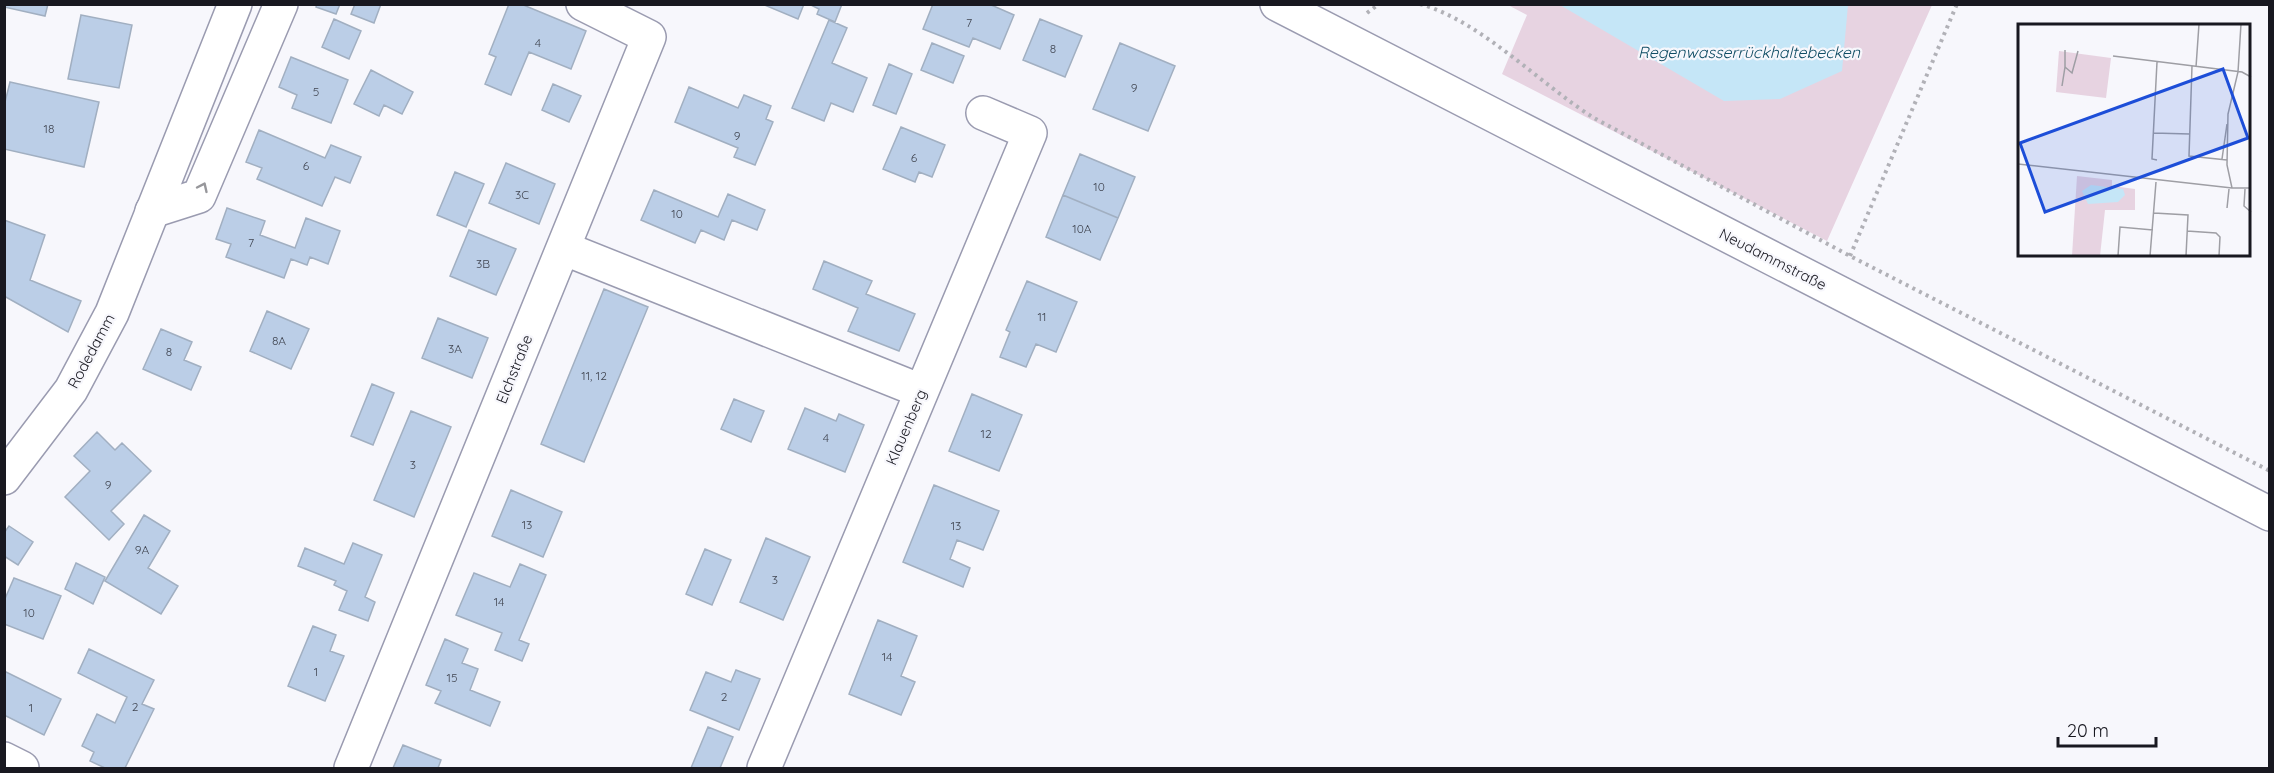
<svg xmlns="http://www.w3.org/2000/svg" width="2274" height="773" font-family="Quicksand,sans-serif">
<style>
.green{fill:#e7d3e1}
.water{fill:#c5e6f7}
.building{fill:#bbcee7;stroke:#a1afc1;stroke-width:1.5}
.lines{fill:none;stroke-linecap:round;stroke-linejoin:round}
.minor-casing{stroke:#9a9bb0;stroke-width:36}
.major-casing{stroke:#9a9bb0;stroke-width:36}
.path{stroke:#b1b1b7;stroke-width:4;stroke-dasharray:3 4.5;stroke-linecap:butt}
.minor{stroke:#fff;stroke-width:33}
.major{stroke:#fff;stroke-width:33}
.oneway{stroke:#97979b}
.labels{text-anchor:middle;dominant-baseline:central;stroke-width:4.5;stroke-linejoin:round;paint-order:stroke}
.number-label{font-size:12px;fill:#414652}
.street-label{font-size:15px;fill:#181820;stroke:#f7f7fc}
.water-label{font-size:16px;font-style:italic;fill:#0f4c64;stroke:#f7f7fc}
.inset-road{fill:none;stroke:#9e9ea4;stroke-width:1.5}
.view{fill:#1d4ed8;fill-opacity:0.15;stroke:#1d4ed8;stroke-width:3}
.inset-edge{fill:none;stroke:#181820;stroke-width:3}
</style>
<rect width="100%" height="100%" fill="#f7f7fc"/>
<!-- green -->
<path class="green" d="M1508,5H1932L1827,241L1502,74L1527,15Z"/>
<!-- water -->
<path class="water" d="M1560,5H1848L1842,71L1780,99L1724,101Z"/>
<!-- building -->
<path class="building" d="M4,4H48L45,16L4,7Z
M317,4H340L336,14L316,7Z
M355,4H381L374,23L351,14Z
M509,4H521L586,31L571,69L529,52L511,95L485,84L496,57L489,54Z
M762,4H804L798,19Z
M809,4H842L835,22L817,14L819,9Z
M933,4H989L1014,15L1000,49L973,38L969,47L923,29Z
M81,15L132,25L119,88L68,79Z
M334,19L361,31L349,59L322,47Z
M1040,19L1082,36L1065,77L1023,60Z
M829,20L847,28L832,63L867,78L853,112L831,103L824,121L792,108Z
M932,43L964,56L953,83L921,70Z
M1120,43L1175,66L1148,131L1093,109Z
M291,57L348,80L331,123L292,108L297,95L279,87Z
M889,64L912,74L896,114L873,105Z
M371,70L413,92L402,114L384,105L379,116L354,104Z
M10,82L99,102L84,167L4,149V106Z
M553,84L581,96L569,122L542,110Z
M689,87L738,108L744,95L771,106L766,119L773,122L755,165L734,157L738,148L675,122Z
M901,127L945,145L932,177L919,172L915,182L883,169Z
M259,130L325,158L331,145L361,157L350,183L335,177L322,206L257,179L262,168L246,162Z
M1080,154L1135,177L1118,218L1063,195Z
M506,163L555,184L539,224L489,203Z
M455,172L484,184L466,227L437,215Z
M654,190L718,217L728,194L765,210L757,230L732,220L724,240L701,230L695,243L641,220Z
M1063,195L1118,218L1100,260L1046,237Z
M227,208L265,221L260,235L295,248L306,218L340,231L328,264L310,257L307,265L291,259L284,278L226,257L231,244L216,239Z
M4,220L45,235L30,280L81,301L68,332L4,296Z
M469,230L516,249L496,295L450,276Z
M824,261L872,281L866,294L915,314L899,351L848,331L858,308L813,289Z
M1027,281L1077,302L1056,352L1036,344L1026,367L1000,357L1010,332L1006,330Z
M604,289L648,307L584,462L541,444Z
M267,311L309,329L291,369L250,351Z
M438,318L488,338L472,378L422,358Z
M161,329L192,342L184,360L201,367L191,390L143,369Z
M372,384L394,393L373,445L351,436Z
M972,394L1022,415L999,471L949,451Z
M734,399L764,411L751,442L721,429Z
M805,408L836,421L839,414L864,425L845,472L788,449Z
M411,411L451,427L414,517L374,500Z
M97,432L115,450L122,443L151,471L111,511L124,524L109,540L65,497L90,471L74,456Z
M934,485L999,511L983,550L957,540L950,559L970,568L963,587L903,562Z
M511,490L562,512L543,557L492,536Z
M144,515L170,531L148,568L178,586L161,614L105,581Z
M9,526L33,542L18,565L4,556V533Z
M766,538L810,557L783,620L740,602Z
M353,543L382,555L365,597L375,602L368,621L339,610L347,591L334,585L336,581L298,566L305,548L344,564Z
M705,549L731,560L712,605L686,594Z
M76,563L105,577L93,604L65,589Z
M520,564L546,575L519,640L529,644L522,661L495,650L502,633L456,615L474,573L510,587Z
M14,578L61,596L43,639L4,624V601Z
M878,620L917,636L901,676L915,682L901,715L849,694Z
M313,626L336,635L330,651L344,656L325,701L288,686Z
M445,639L468,649L462,663L478,669L470,690L500,702L490,726L435,703L441,691L426,685Z
M89,649L154,680L142,704L154,709L125,768H105L90,761L94,752L82,746L97,714L115,723L127,697L78,673Z
M736,670L760,679L739,730L690,710L706,672L731,682Z
M4,671L61,699L44,735L4,715Z
M708,727L733,737L720,768H691Z
M403,745L441,760L438,768H393Z"/>
<g class="lines">
<defs>
<path id="minor" d="M1277,4L2270,514
M152,211L199,196L281,4
M563,248L921,391
M4,759L22,768
M351,768L649,37L583,4
M764,768L1030,133L983,113"/>
<path id="major" d="M4,478L71,390L112,313L235,4"/>
</defs>
<!-- minor casing -->
<use href="#minor" class="minor-casing"/>
<!-- major casing -->
<use href="#major" class="major-casing"/>
<!-- path -->
<path class="path" d="M1420,4C1481,21 1540,84 1594,118L1850,256L2270,471
M1367,13L1379,4
M1850,256L1957,4"/>
<!-- minor -->
<use href="#minor" class="minor"/>
<!-- major -->
<use href="#major" class="major"/>
</g>
<!-- one-way arrows -->
<defs><path id="oneway-chevron" d="M-2-3.5L2.5 0L-2 3.5" fill="none" stroke-width="1.6" stroke-linecap="round" stroke-linejoin="round" transform="scale(1.5)"/></defs>
<use class="oneway" href="#oneway-chevron" transform="translate(203 187) rotate(-65)"/>
<g class="labels">
<!-- number labels -->
<g class="number-label">
<text x="969" y="22">7</text>
<text x="538" y="42">4</text>
<text x="1053" y="48">8</text>
<text x="1134" y="87">9</text>
<text x="316" y="91">5</text>
<text x="49" y="128">18</text>
<text x="737" y="135">9</text>
<text x="914" y="157">6</text>
<text x="306" y="165">6</text>
<text x="1099" y="186">10</text>
<text x="522" y="194">3C</text>
<text x="677" y="213">10</text>
<text x="1082" y="228">10A</text>
<text x="251" y="242">7</text>
<text x="483" y="263">3B</text>
<text x="1042" y="316">11</text>
<text x="279" y="340">8A</text>
<text x="455" y="348">3A</text>
<text x="169" y="351">8</text>
<text x="594" y="375">11, 12</text>
<text x="986" y="433">12</text>
<text x="826" y="437">4</text>
<text x="413" y="464">3</text>
<text x="108" y="484">9</text>
<text x="527" y="524">13</text>
<text x="956" y="525">13</text>
<text x="142" y="549">9A</text>
<text x="775" y="579">3</text>
<text x="499" y="601">14</text>
<text x="29" y="612">10</text>
<text x="887" y="656">14</text>
<text x="316" y="671">1</text>
<text x="452" y="677">15</text>
<text x="724" y="696">2</text>
<text x="135" y="706">2</text>
<text x="31" y="707">1</text>
</g>
<!-- street labels -->
<g class="street-label">
<text transform="translate(1773 259) rotate(27)">Neudammstraße</text>
<text transform="translate(91 351) rotate(-62)">Rodedamm</text>
<text transform="translate(514 369) rotate(-68)">Elchstraße</text>
<text transform="translate(906 427) rotate(-67)">Klauenberg</text>
</g>
<!-- water labels -->
<g class="water-label">
<text x="1749" y="52">Regenwasserrückhaltebecken</text>
</g>
</g>
<!-- overview -->
<g transform="translate(2018 24)">
<rect width="232" height="232" fill="#f7f7fc"/>
<path d="M41,27L93,34L88,74L38,68ZM59,152L94,156V162L117,165V186H87L82,232H54Z" fill="#e7d3e1"/>
<path d="M73,161L105,165L107,171L100,178L70,180L64,167Z" fill="#c5e6f7"/>
<path class="inset-road" d="M223,0L220,48L210,90L209,141L214,164H233M47,26V43L54,49L60,27M95,32L224,48L233,53M139,38L134,135L139,136M174,42L171,132L209,136M178,43L181,0M44,62L47,43M135,109L172,110M204,135L209,100M0,140L214,164M227,165L226,182L233,188M209,184L211,165M136,189L170,191L168,232M169,207L198,209L202,213L201,232M100,232L102,203L135,206M132,232L138,158"/>
<path class="view" d="M205,45L230,114L27,188L2,119Z"/>
<rect width="232" height="232" class="inset-edge"/>
</g>
<!-- border -->
<rect width="2274" height="773" fill="none" stroke="#181820" stroke-width="12"/>
<!-- scale -->
<path d="M2058 737v9h98v-9" fill="none" stroke="#181820" stroke-width="3"/>
<text x="2067" y="737" font-size="18" fill="#181820" stroke="#f7f7fc" stroke-width="4.5" paint-order="stroke">20 m</text>
</svg>
